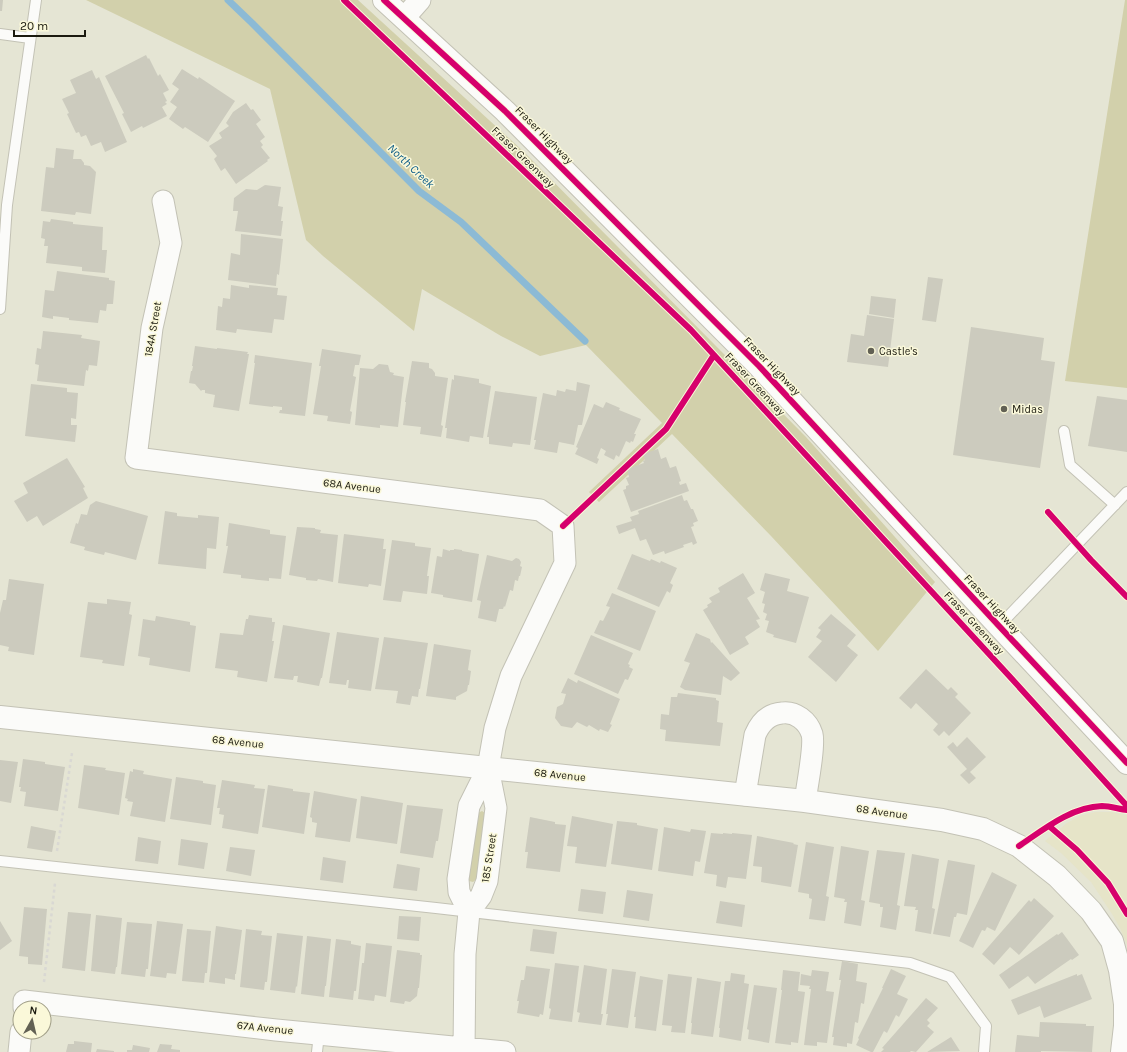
<svg xmlns="http://www.w3.org/2000/svg" width="1127" height="1052" font-family="Karla,sans-serif">
<style>
.built{fill:#e6e4c8}
.green{fill:#d2d0ab}
.lines{fill:none;stroke-linecap:round;stroke-linejoin:round}
.stream{stroke:#8cbad5;stroke-width:7}
.building{fill:#cccbbe}
.service-casing{stroke:#c3c2b5;stroke-width:12}
.minor-casing{stroke:#c3c2b5;stroke-width:23}
.tertiary-casing{stroke:#c3c2b5;stroke-width:24}
.primary-casing{stroke:#c3c2b5;stroke-width:24}
.path{stroke:#d9d8d3;stroke-width:2.5;stroke-dasharray:3 3;stroke-linecap:butt}
.service{stroke:#fbfbf9;stroke-width:10}
.minor{stroke:#fbfbf9;stroke-width:21}
.tertiary{stroke:#fbfbf9;stroke-width:22}
.primary{stroke:#fbfbf9;stroke-width:22}
.cycleway-casing{stroke:#faf8d9;stroke-width:8}
.cycleway{stroke:#d6006c;stroke-width:6}
.poi-dot{fill:#626154;stroke:#faf8d9;stroke-width:1.5}
.labels{text-anchor:middle;dominant-baseline:central;stroke-width:3;stroke-linejoin:round;paint-order:stroke}
.street-label{font-size:11px;fill:#1b1a0f;stroke:#faf8d9}
.poi-label{font-size:11px;fill:#1b1a0f;stroke:#faf8d9;text-anchor:start}
.water-label{font-size:12px;font-style:italic;fill:#0a5b87;stroke:#faf8d9}
</style>
<rect width="100%" height="100%" fill="#e5e5d4"/>
<!-- built -->
<path class="built" d="M1095,812H1111L1127,815V945L1120,928L1112,914L1091,882L1061,853L1045,841L1067,823L1080,816Z"/>
<!-- green -->
<path class="green" d="M86,0H358L524,152L806,437L935,582L878,651L771,536L672,434L599,502L589,492L662,423L586,345L540,356L501,336L422,289L414,331L323,256L306,240L270,89Z
M1125,0H1127V388L1065,381Z
M482,811L485,813L486,816L478,878L473,882L469,881L467,878L478,813Z"/>
<g class="lines">
<!-- stream -->
<path class="stream" d="M228,0L252,23L419,191L461,222L585,341"/>
</g>
<!-- building -->
<path class="building" d="M0,0H3L2,11H0Z
M146,55L148,59L149,58L158,76L160,74L169,90L163,93L167,101L165,102L167,104L162,107L167,116L143,128L142,126L131,132L122,114L124,113L105,76Z
M182,69L198,79L199,77L235,101L208,142L185,127L183,129L169,119L177,107L170,102L179,89L172,84Z
M92,70L96,79L99,77L127,142L105,152L101,142L91,146L86,135L81,137L79,132L76,133L67,114L69,113L62,99L76,93L70,80Z
M246,103L251,110L253,109L261,120L256,124L265,137L260,141L263,145L261,147L270,158L267,160L268,161L236,184L225,168L221,171L214,159L217,156L209,146L222,138L219,133L229,126L226,123L233,112Z
M56,148L74,150L73,159H81L84,163V165L90,166L96,172L91,214L76,212L75,215L41,211L46,167L54,168Z
M265,185L281,187L278,206L283,207L281,221H283L281,236L235,231L238,211H233L234,198L246,189L257,190Z
M51,219L73,222V224L103,227L102,250H107L105,273L82,271V267L46,263L48,246H44L45,239L41,238L43,221L50,222Z
M241,234L283,239L279,275L277,274L276,286L228,280L231,253L240,255Z
M57,271L109,278V280L115,281L113,304H107L106,311L100,310L98,323L69,320V318L53,316V319L42,317L45,290L54,291Z
M928,277L943,279L936,322L922,320Z
M231,285L249,288V285L278,288L277,295L287,296L284,320L274,319L272,333L237,329L236,333L216,330L218,306L222,307L223,298L230,299Z
M871,296L896,299L894,318L869,314Z
M867,315L894,319L888,367L847,362L851,334L864,336Z
M971,327L1044,338L1041,360L1055,362L1040,468L953,455Z
M43,331L82,335L81,338L100,341L97,366L89,365L88,371L86,370L84,386L37,381L39,365L35,364L37,348L41,349Z
M195,346L217,349V348L248,352L247,354H249L239,411L213,407L215,395L205,393V390H202L201,391L195,384L189,383L191,371H192L193,366H192Z
M322,349L361,355L359,365H355L353,376L356,377L350,411L352,412L350,424L327,421L328,416L313,414L321,366H319Z
M255,355L312,363L305,416L279,413L280,410H282V407L273,406V407L249,404L255,363H254Z
M412,361L429,363V368L432,369L435,373V376L448,378L441,425L443,426L441,437L420,434L421,427L403,425L406,402H405Z
M379,364L388,365L390,372L394,373L393,375L404,377L398,427L380,425V428L355,425L360,368L373,369Z
M454,375L479,379V383L491,386L483,438L470,436L469,442L446,438L447,428H445L452,379L454,380Z
M577,382L590,385L582,425H578L574,445L559,442L557,453L534,449L536,440H534L543,393L556,396L557,390L565,392L566,389L576,391Z
M31,384L67,388V392L78,393L76,419L71,418V425H77L75,442L25,436Z
M495,391L537,397L530,445L513,443L512,447L489,444V437H487Z
M1097,396L1127,400V452L1088,446Z
M606,402L620,408L619,410L641,419L634,434H636L633,442L631,441L630,443L626,441L619,457L616,455L614,460L604,455L606,451L601,448L597,458L599,459L597,464L575,454L578,448L576,447L594,404L603,408Z
M658,449L661,459L666,457L670,468L676,466L681,481L679,482L680,485L686,483L689,491L631,512L623,490L626,489V486L629,485L626,478L629,477L627,469L644,463L643,461L645,460L643,454Z
M67,458L85,487L83,488L88,498L43,526L37,516L27,522L14,501L28,493L23,483Z
M682,495L684,501L687,500L691,509H693L698,521L693,523L694,526L691,527L697,543L693,545L692,542L683,545L684,547L665,554L664,551L653,555L646,539L640,541L635,528L619,534L616,526L632,521L630,517L639,514L638,511Z
M96,501L148,516L136,560L105,552L104,555L84,550L85,547L70,543L76,523L78,524L81,514L87,515L90,505Z
M165,511L177,513V516L198,518V515L219,517L216,549L207,548L206,569L158,564Z
M229,523L270,530V534L286,536L281,579L269,578V581L241,578V575L223,573L228,546H226Z
M297,527L315,528V529L321,530L320,533L338,535L333,582L318,579L317,581L306,580V578L289,575Z
M344,534L384,539L383,549H386L381,586L369,584L368,587L338,583Z
M392,540L415,543V546L431,548L427,576H429L427,594L403,591L401,602L383,600Z
M443,549L450,551V550H454V549L462,550V551L479,554L472,602L443,597V595L431,593L437,556L442,557Z
M632,554L650,561L651,559L660,563L661,561L677,568L670,583L673,585L670,593L667,591L659,607L617,589Z
M487,555L512,561L516,558L519,559L521,562L520,566L522,567L520,576H519L518,581L515,580L513,591L510,590L505,607L504,606L503,609H499L496,622L478,618L481,601L477,600Z
M743,573L755,593L747,598L760,619L756,620L760,627L745,637L749,644L730,655L703,610L708,607L707,605L712,602L709,598L720,592L718,588Z
M765,573L790,579L787,591L809,597L796,643L773,637L774,635L766,632L769,621L765,620L767,614L763,612L765,604L762,603L765,592L760,590Z
M9,579L44,584L34,655L8,651L9,647L0,645V613L3,600H6Z
M612,593L656,611L640,651L594,633L600,620L603,621L610,607L606,606Z
M107,599L131,602L129,614L132,615L124,666L102,663L103,660L80,657L88,602L107,604Z
M831,614L856,635L847,646L858,655L836,682L808,657L822,641L816,637L821,630L818,628Z
M249,615L272,618V622H275L272,641H274L267,682L237,677L238,671L215,668L220,633L243,635L246,619H248Z
M156,616L190,622V625L196,626L190,672L149,665L150,658L138,656L143,619L155,621Z
M283,625L330,633L322,678H321L319,686L297,682L298,676H294L293,680L274,678Z
M337,632L379,638L371,691L348,688L349,680H347L346,685L329,683Z
M696,633L710,639L711,643L712,642L740,673L731,681L723,676L721,695L685,690L680,687L690,663L684,661Z
M591,635L633,653L628,664L630,665L629,667L633,669L628,680L625,679L618,694L574,674Z
M384,637L428,643L420,689H419L418,697L412,696L410,705L396,703L398,691L375,689Z
M434,644L471,650L468,670L471,671L469,685H468L467,691L456,697V700L426,696Z
M926,669L948,690L951,687L958,694L955,697L971,713L949,736L944,731L939,736L933,730L938,724L916,703L911,709L899,698Z
M568,678L577,683L578,680L620,699L610,724L612,725L608,732L600,729L599,731L589,725L587,727L577,722L572,728L561,726L555,718L557,707L563,704L566,694L561,693Z
M678,693L716,698V700L719,701L717,722L723,723L720,746L665,741L666,730L660,729L661,714L669,715L671,697H677Z
M967,737L986,757L970,772L976,778L969,784L960,775L967,769L947,747L953,742L957,747Z
M23,759L45,762V764L65,767L58,811L24,806L26,792L20,791L21,787H19Z
M0,760L18,762L11,803L0,801Z
M84,765L106,768L105,770L125,773L119,815L78,808Z
M133,769L144,771L143,774L172,779L165,822L130,816L133,802L127,801L128,799L125,798L130,771L133,772Z
M176,777L203,781V783L216,785L211,825L170,819Z
M222,780L255,785L254,788L265,789L258,834L222,828L224,815L219,814L220,808H217Z
M268,785L293,789V791L310,793L304,834L262,827Z
M314,791L357,799L350,842L315,837L317,823L312,822V818L310,817Z
M361,796L403,803L397,844L356,838Z
M407,805L443,809L438,841H436L433,858L400,853Z
M572,816L613,824L606,867L575,863L577,847L567,846Z
M530,817L555,822V824L566,825L560,872L526,868L528,852H525Z
M617,821L637,823V825L658,829L652,870L611,864Z
M31,826L56,831L52,852L27,848Z
M664,827L690,832L691,829L706,831L700,862L695,861L693,876L658,871Z
M711,833L723,834V833L732,834V833L752,835L746,879L728,877L726,888L716,886L717,875L704,873Z
M757,836L794,843L793,844L798,845L791,887L761,882L762,867L753,866Z
M138,837L161,841L158,864L135,861Z
M181,839L208,843L204,869L178,865Z
M806,842L834,847L826,896L829,897L825,921L809,919L812,899L809,898V894L798,892Z
M841,846L869,851L861,900L865,901L861,926L844,923L847,902H844L845,899L834,897Z
M230,847L255,850L251,876L226,871Z
M877,850L905,853L897,905L900,906L896,930L880,927L883,907H880V904L869,902Z
M912,854L939,859L932,908L935,909L931,934L915,931L918,910H915L916,907L904,906Z
M323,857L346,861L343,883L320,880Z
M948,860L975,865L967,915L957,913L956,917H954L950,937L933,934Z
M397,864L420,868L417,891L393,888Z
M992,872L1017,885L995,931L987,927L985,931L982,930L973,948L959,941Z
M581,889L606,892L603,914L578,911Z
M627,890L653,894L649,921L623,917Z
M1034,898L1054,916L1019,955L1010,947L994,965L982,954L1029,900L1031,902Z
M720,901L745,905L742,927L716,923Z
M24,907L47,909L42,965L28,964V957L19,956Z
M68,912L91,914L85,971L62,968Z
M96,915L122,918L117,967H116L115,974L91,971Z
M399,916L421,917L419,941L397,939Z
M0,921L12,941L0,950Z
M157,921L183,924L176,974L167,973L166,978L150,976Z
M127,922L152,924L148,969H146L145,977L121,974Z
M216,926L242,930L236,974H235V980L225,978V984L209,982Z
M187,929L211,931L207,973H205L204,983L182,981Z
M246,929L262,931L261,935L272,936L267,982H265L264,990L240,987Z
M533,929L557,932L554,954L530,951Z
M1062,932L1079,955L1072,960L1071,959L1035,984L1028,976L1009,989L999,975L1057,934L1058,935Z
M277,933L303,936L297,987L296,986L295,993L270,990Z
M307,936L331,939L326,986H325L324,997L301,994Z
M336,939L351,941V944L361,946L356,991H354L353,1000L329,997Z
M366,943L392,946L386,997L375,995L374,1001L358,999L362,963H364Z
M397,950L420,953V955H422L419,988H418L417,996L410,1002L405,1001L404,1004L390,1002Z
M842,961L858,964L856,981L867,983L864,1004L861,1003L858,1023L855,1022L852,1044L847,1043V1047L833,1045L834,1037H832L841,980H839Z
M555,963L579,966L572,1022L549,1019L551,1009L549,1008Z
M584,965L607,969L601,1014H603L601,1025L578,1022L580,1013L577,1012Z
M526,966L550,969L543,1015L540,1014L539,1017L517,1013L519,1001H517L521,980H524Z
M612,969L636,972L628,1028L606,1025L608,1014H606Z
M891,969L906,976L897,994L908,999L899,1017L896,1015L887,1033L884,1031L873,1052H871L856,1045L859,1039L858,1038L883,988H882Z
M783,970L800,972L798,991L805,992L798,1043L791,1042V1045L775,1043L782,990H781Z
M812,970L829,972L826,991L834,992L827,1043L817,1042V1046L804,1045L811,989H809L810,986L800,985L801,974L811,976Z
M731,973L745,975L744,983L749,984L741,1041L719,1037L720,1028H719L725,981H730Z
M668,974L692,977L685,1033L671,1032L672,1026L662,1025Z
M1077,974V976L1082,974L1092,999L1044,1018L1040,1006L1018,1015L1011,1000Z
M640,976L663,980L656,1031L635,1028L636,1017H634Z
M697,978L721,982L713,1037L691,1034L692,1023H691Z
M754,985L777,988L769,1043L748,1039L749,1030L747,1029Z
M926,998L938,1008L927,1020L930,1023L927,1026L934,1032L916,1052L911,1051L910,1052H881L884,1049L882,1048Z
M1040,1022L1086,1024V1026H1094L1092,1052L1041,1051V1052H1015L1017,1035L1039,1037Z
M951,1037L960,1051L927,1052Z
M74,1041L92,1043L91,1052H66L68,1044H74Z
M160,1044L172,1045L171,1049L180,1050V1052H157Z
M133,1045L150,1048L149,1052H127V1050H132Z
M97,1049L114,1051V1052H96Z"/>
<g class="lines">
<defs>
<path id="service" d="M0,34L30,38
M0,309L7,205L36,0
M1064,431L1070,465L1115,505
M999,626L1127,492
M0,861L436,908L910,963L950,977L986,1026L984,1052
M317,1052L319,1034"/>
<path id="minor" d="M404,18L420,0
M163,201L171,243L152,328L136,458L540,510L563,526L565,563L511,676L495,728L488,768L469,806L458,879L459,892L469,912
M745,795L755,735C760,723 768,714 782,713C795,711 808,721 812,734C815,745 807,787 805,801
M469,912L481,896L487,881L496,808L488,768
M24,1008V1001L276,1030L505,1052
M19,1052L21,1032
M464,1052L465,954L469,912"/>
<path id="tertiary" d="M0,717L805,801L942,820L983,829L1019,846L1057,876L1091,911L1112,941L1120,970L1125,1004V1026L1122,1052"/>
<path id="primary" d="M384,0L505,111L759,366L999,626L1127,763"/>
</defs>
<!-- service casing -->
<use href="#service" class="service-casing"/>
<!-- minor casing -->
<use href="#minor" class="minor-casing"/>
<!-- tertiary casing -->
<use href="#tertiary" class="tertiary-casing"/>
<!-- primary casing -->
<use href="#primary" class="primary-casing"/>
<!-- path -->
<path class="path" d="M57,851L72,753
M44,982L55,883"/>
<!-- service -->
<use href="#service" class="service"/>
<!-- minor -->
<use href="#minor" class="minor"/>
<!-- tertiary -->
<use href="#tertiary" class="tertiary"/>
<!-- primary -->
<use href="#primary" class="primary"/>
<defs>
<path id="cycleway" d="M344,0L691,330L1012,679L1127,806
M384,0L505,111L759,366L999,626L1127,763
M1048,512L1091,560L1127,597
M563,526L666,429L714,355
M1049,826L1077,850L1108,883L1127,914
M1019,846C1044,829 1071,807 1102,806C1110,806 1119,809 1127,810"/>
</defs>
<!-- cycleway casing -->
<use href="#cycleway" class="cycleway-casing"/>
<!-- cycleway -->
<use href="#cycleway" class="cycleway"/>
</g>
<!-- markers -->
<g class="poi-dot">
<circle cx="871" cy="351" r="4"/>
<circle cx="1004" cy="409" r="4"/>
</g>
<g class="labels">
<!-- street labels -->
<g class="street-label">
<text transform="translate(544 135) rotate(45)">Fraser Highway</text>
<text transform="translate(523 157) rotate(44)">Fraser Greenway</text>
<text transform="translate(153 329) rotate(-80)">184A Street</text>
<text transform="translate(772 366) rotate(46)">Fraser Highway</text>
<text transform="translate(755 384) rotate(47)">Fraser Greenway</text>
<text transform="translate(352 486) rotate(7)">68A Avenue</text>
<text transform="translate(992 604) rotate(47)">Fraser Highway</text>
<text transform="translate(974 623) rotate(47)">Fraser Greenway</text>
<text transform="translate(238 742) rotate(6)">68 Avenue</text>
<text transform="translate(560 775) rotate(6)">68 Avenue</text>
<text transform="translate(882 812) rotate(8)">68 Avenue</text>
<text transform="translate(489 858) rotate(-81)">185 Street</text>
<text transform="translate(265 1028) rotate(6)">67A Avenue</text>
</g>
<!-- poi labels -->
<g class="poi-label">
<text x="879" y="351">Castle's</text>
<text x="1012" y="409">Midas</text>
</g>
<!-- water labels -->
<g class="water-label">
<text transform="translate(411 166) rotate(43)">North Creek</text>
</g>
</g>
<!-- north arrow -->
<g transform="translate(32 1020) rotate(8)"><circle r="19" fill="#faf8d9" stroke="#a19f88"/>
<path d="M0-3L7 15L0 10L-7 15Z" fill="#626154"/>
<text y="-6" font-size="11" font-weight="bold" text-anchor="middle" fill="#1b1a0f">N</text>
</g>
<!-- scale -->
<path d="M14 30v6h71v-6" fill="none" stroke="#1b1a0f" stroke-width="2"/>
<text x="20" y="30" font-size="12" fill="#1b1a0f" stroke="#faf8d9" stroke-width="3" paint-order="stroke">20 m</text>
</svg>
